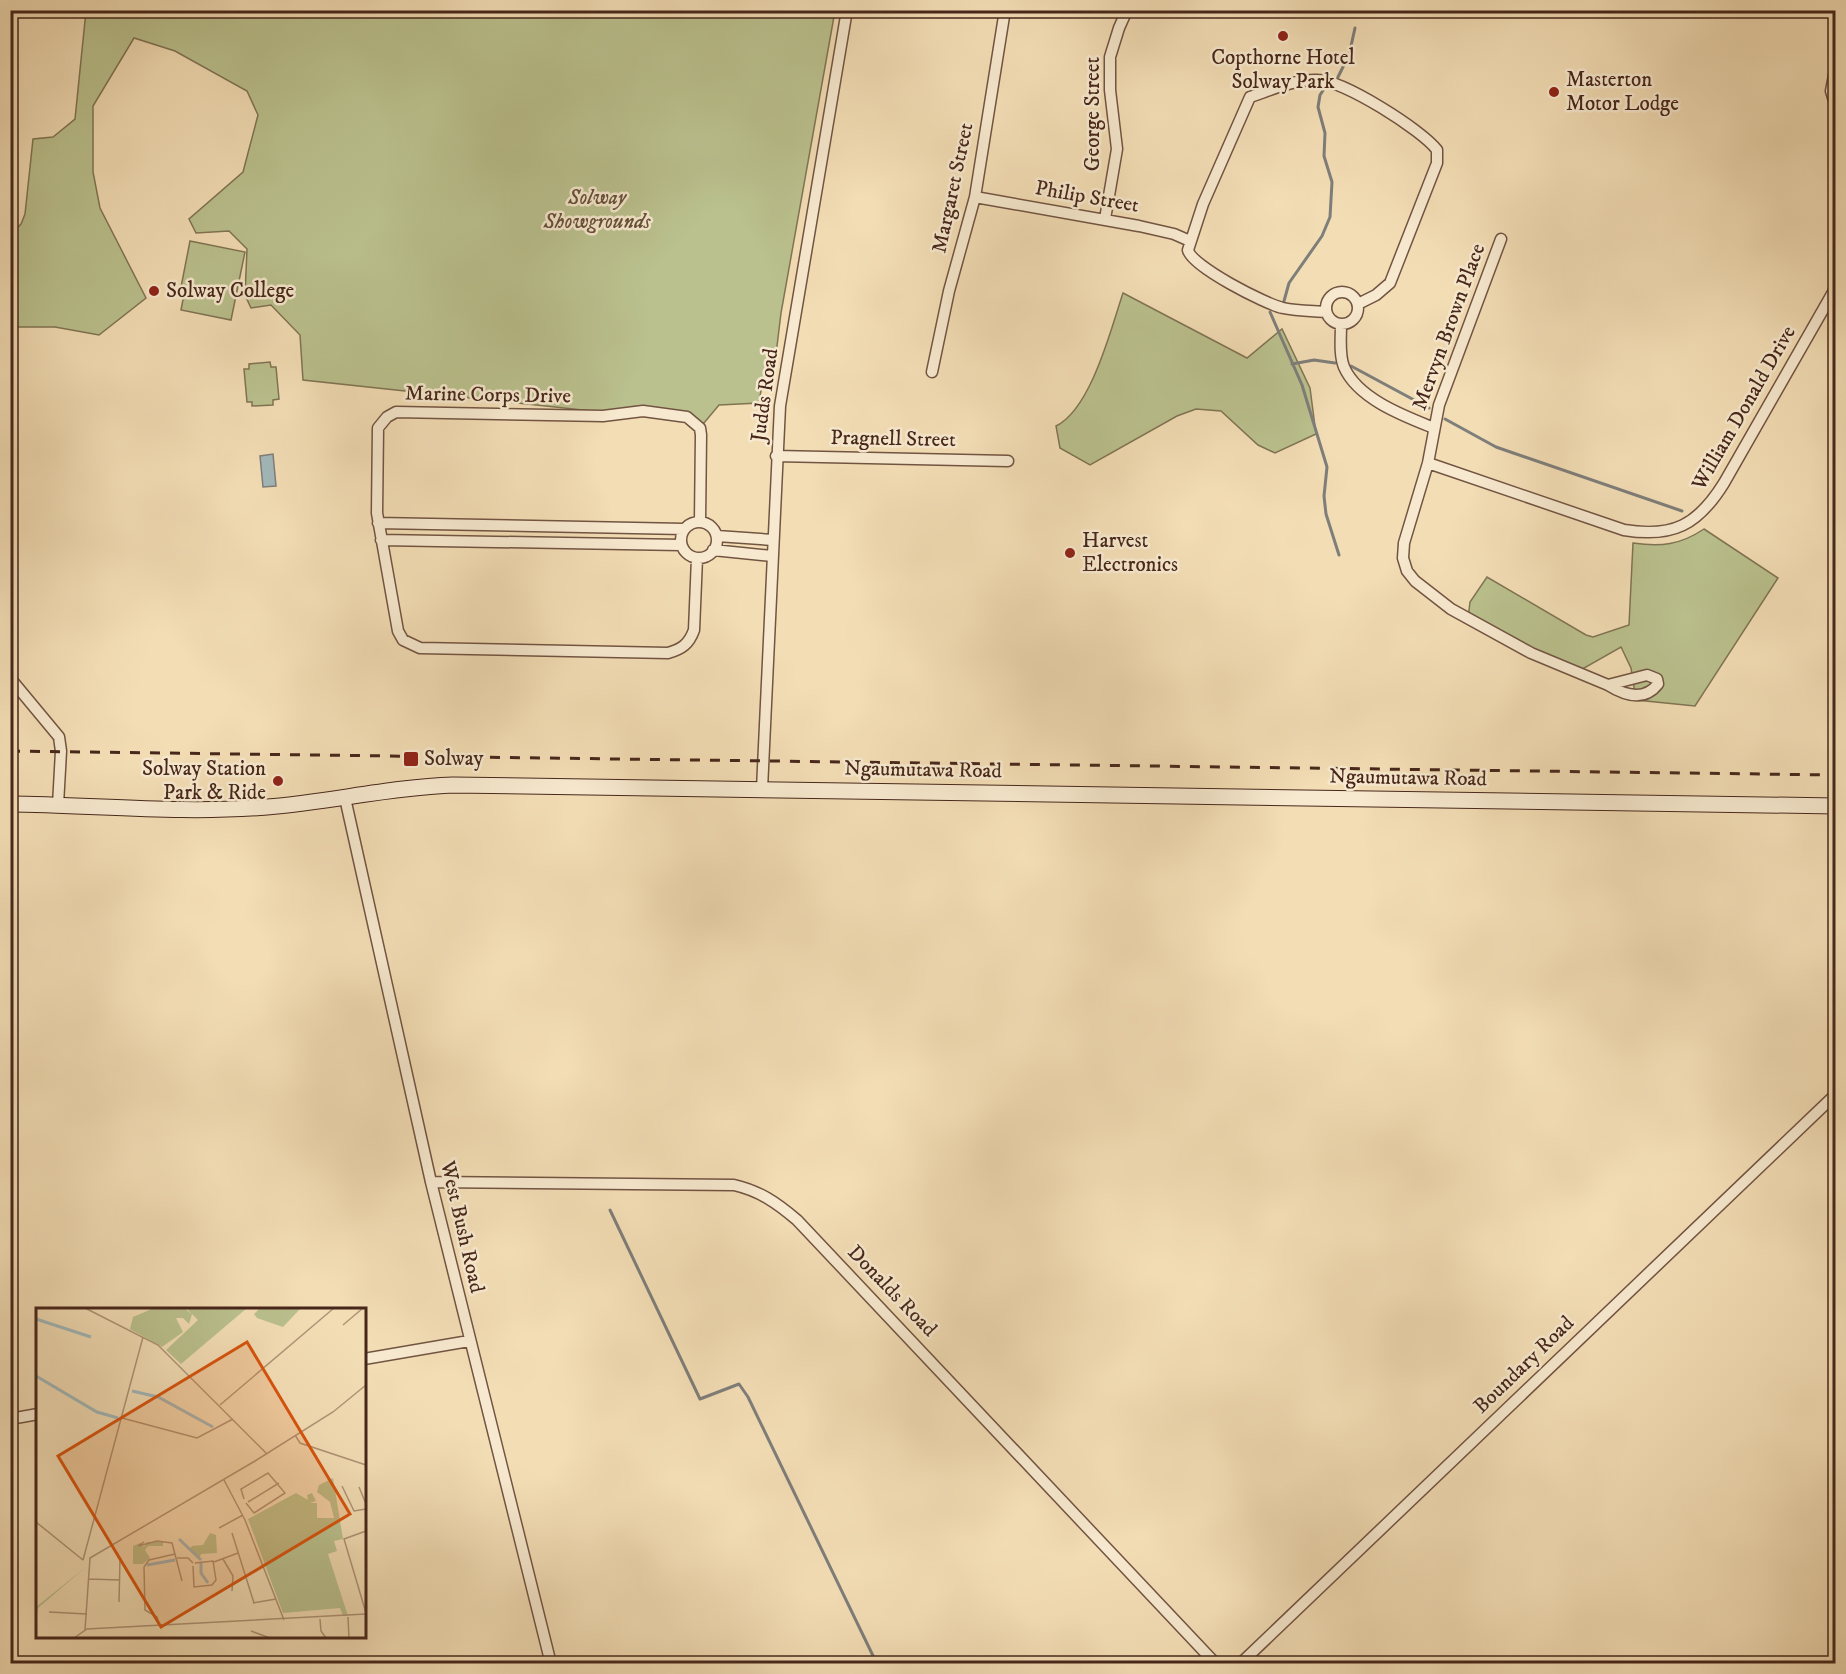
<svg xmlns="http://www.w3.org/2000/svg" width="1846" height="1674" font-family="'IM FELL DW Pica',serif">
<style>
.green{fill:#bac18e;stroke:#807454;stroke-width:1.5}
.water{fill:#a2b8ba;stroke:#7e7e7a;stroke-width:1.5}
.lines{fill:none;stroke-linecap:round;stroke-linejoin:round}
.stream{stroke:#7e7e7a;stroke-width:3}
.minor-casing{stroke:#725442;stroke-width:13}
.secondary-casing{stroke:#47271b;stroke-width:17}
.minor{stroke:#f7e9cf;stroke-width:10}
.secondary{stroke:#f7e9cf;stroke-width:15}
.rail{stroke:#47271b;stroke-width:3;stroke-dasharray:10 10;stroke-linecap:butt}
.poi-dot{fill:#8f2418;stroke:#f7e9cf;stroke-width:2}
.labels{text-anchor:middle;dominant-baseline:central;stroke-width:5;stroke-linejoin:round;paint-order:stroke}
.poi-label{font-size:21px;fill:#47271b;stroke:#f7e9cf;text-anchor:start}
.street-label{font-size:21px;fill:#47271b;stroke:#f7e9cf}
.park-label{font-size:21px;font-style:italic;fill:#644e38;stroke:#f7e9cf}
.inset-river{fill:none;stroke:#a2b8ba;stroke-width:3}
.inset-road{fill:none;stroke:#ae9477;stroke-width:1.5}
.view{fill:#d8540e;fill-opacity:0.15;stroke:#d8540e;stroke-width:3}
.inset-edge{fill:none;stroke:#47271b;stroke-width:3}
</style>
<rect width="100%" height="100%" fill="#f3ddb5"/>
<filter id="stains"><feTurbulence type="fractalNoise" baseFrequency=".00333" numOctaves="4"/><feColorMatrix values="0 0 0 0 .2 0 0 0 0 .09 0 0 0 0 .02 0 0 0 .5 -.17"/></filter>
<radialGradient id="worn" r=".72"><stop offset=".6" stop-color="#630" stop-opacity="0"/><stop offset="1" stop-color="#630" stop-opacity=".3"/></radialGradient>
<!-- green -->
<path class="green" d="M86,11H835L781,313L773,379L763,378L759,403L719,405L704,423L303,380L300,335L271,305L251,308L245,295L247,249L229,231L196,233L189,219L243,172L258,115L247,91L175,51L134,38L93,106V172L100,208L146,298L99,335L55,327H11L10,235L21,224L25,214L33,139L53,137L75,119Z
M190,241L245,252L231,320L181,310L185,289L181,287Z
M1123,293L1247,358L1282,329L1310,388L1316,434L1275,453L1258,445L1221,411L1196,409L1177,416L1090,465L1060,448L1056,426C1091,409 1111,329 1123,293Z
M270,362L271,367H276L279,399L273,400V405L252,406V402H247L244,369H249V364Z
M1704,529L1778,578L1695,706L1636,700L1631,668L1621,647L1579,671L1468,619L1470,602L1487,577L1586,635L1593,637L1629,625L1633,543C1661,547 1680,545 1704,529Z"/>
<!-- water -->
<path class="water" d="M273,454L276,486L263,487L260,456Z"/>
<g class="lines">
<!-- stream -->
<path class="stream" d="M1338,77L1349,55L1355,28
M1284,301L1289,283L1322,236L1330,217L1332,182L1324,156L1325,133L1318,107L1320,95L1326,86
M1270,312L1302,385L1327,467L1324,496L1326,514L1339,555
M1292,364L1314,360L1335,363
M1351,366L1429,408
M1445,419L1496,447L1682,511
M610,1210L700,1399L739,1384L748,1397L877,1664"/>
<defs>
<path id="minor" d="M1836,65L1831,91L1836,107
M975,197L1139,226L1174,234L1190,241
M1105,219L1117,149L1110,90V57L1119,28L1127,10
M1501,239L1439,405L1428,463L1404,543L1403,558L1407,571L1415,581L1451,609L1531,653L1608,685L1647,675L1657,679L1658,684C1644,702 1624,695 1608,685
M1326 308a16 16 0 1 1 32 0a16 16 0 1 1-32 0Z
M1325,312C1312,311 1296,311 1283,308C1265,304 1191,266 1188,250L1203,204L1250,97C1271,90 1295,79 1318,80C1343,80 1422,130 1437,150V163L1390,283L1376,295L1358,304
M1341,325C1341,337 1339,355 1344,367C1358,399 1404,416 1434,428
M932,372L949,291L975,197L1005,10
M776,456L1008,461
M1428,463L1624,530C1673,538 1698,525 1724,483L1836,287
M681 540a18 18 0 1 1 36 0a18 18 0 1 1-36 0Z
M378,523L684,529
M717,536L773,540
M381,540L681,545
M713,550L772,556
M697,558L694,630C689,644 682,649 668,653L420,648L403,640L398,631L377,513L378,428L387,417L396,412L603,416L643,411L687,417L700,428L701,435L700,521
M10,678L59,737L61,751L58,805
M762,789L780,406L847,10
M345,798L431,1182L551,1664
M431,1182L734,1185C760,1191 777,1203 797,1220L1216,1664
M364,1359L469,1341
M10,1419L38,1414
M1240,1664L1836,1094"/>
<path id="secondary" d="M10,804C96,805 182,814 267,807C330,802 391,787 453,785L1836,806"/>
</defs>
<!-- minor casing -->
<use href="#minor" class="minor-casing"/>
<!-- secondary casing -->
<use href="#secondary" class="secondary-casing"/>
<!-- minor -->
<use href="#minor" class="minor"/>
<!-- secondary -->
<use href="#secondary" class="secondary"/>
<!-- rail -->
<path class="rail" d="M10,751L1836,775"/>
</g>
<!-- markers -->
<g class="poi-dot">
<circle cx="1283" cy="36" r="6"/>
<circle cx="1554" cy="92" r="6"/>
<circle cx="154" cy="291" r="6"/>
<circle cx="1070" cy="553" r="6"/>
<rect x="403" y="751" width="16" height="16" rx="3"/>
<circle cx="278" cy="781" r="6"/>
</g>
<g class="labels">
<!-- poi labels -->
<g class="poi-label">
<text x="1283" y="58" text-anchor="middle">Copthorne Hotel<tspan x="1283" dy="24">Solway Park</tspan></text>
<text x="1566" y="80">Masterton<tspan x="1566" dy="24">Motor Lodge</tspan></text>
<text x="166" y="291">Solway College</text>
<text x="1082" y="541">Harvest<tspan x="1082" dy="24">Electronics</tspan></text>
<text x="424" y="759">Solway</text>
<text x="266" y="769" text-anchor="end">Solway Station<tspan x="266" dy="24">Park &amp; Ride</tspan></text>
</g>
<!-- street labels -->
<g class="street-label">
<text transform="translate(1093 114) rotate(-90)">George Street</text>
<text transform="translate(953 188) rotate(-78)">Margaret Street</text>
<text transform="translate(1087 197) rotate(10)">Philip Street</text>
<text transform="translate(1449 327) rotate(-70)">Mervyn Brown Place</text>
<text transform="translate(488 395) rotate(1)">Marine Corps Drive</text>
<text transform="translate(765 395) rotate(-82)">Judds Road</text>
<text transform="translate(1744 408) rotate(-60)">William Donald Drive</text>
<text transform="translate(893 439) rotate(1)">Pragnell Street</text>
<text transform="translate(923 770) rotate(1)">Ngaumutawa Road</text>
<text transform="translate(1408 778) rotate(1)">Ngaumutawa Road</text>
<text transform="translate(462 1227) rotate(77)">West Bush Road</text>
<text transform="translate(892 1291) rotate(46)">Donalds Road</text>
<text transform="translate(1524 1365) rotate(-44)">Boundary Road</text>
</g>
<!-- park labels -->
<g class="park-label">
<text x="597" y="198">Solway<tspan x="597" dy="24">Showgrounds</tspan></text>
</g>
</g>
<!-- overview -->
<g transform="translate(36 1308)">
<rect width="330" height="330" fill="#f3ddb5"/>
<path d="M118,0H149L155,6L151,0H211L145,56L130,42L162,12L156,6L153,16L147,10H140L147,24L126,39L94,21L97,9ZM224,0H264V1L247,19L221,10L218,6ZM297,170L307,231L298,233L301,243L292,246L312,308H307L304,300L247,305L212,211L260,185L272,192L271,187L276,185L280,193L274,195H281V210H298L294,194L281,184L283,177ZM174,225L180,227L181,245L165,246L163,251L153,242L156,238L167,237ZM111,234H127V238H112L109,242L114,250L107,256H97V238L104,235L108,239ZM50,259L2,300L0,309V299Z" fill="#bac18e"/>
<path class="inset-river" d="M0,11L55,29M0,68L61,104L82,110M96,83L122,89L177,119M143,231L165,252M165,255V265L172,275M111,257L139,252"/>
<path class="inset-road" d="M49,0L122,37L230,145M307,17L327,0M184,97L298,0M86,110L161,130L197,111M259,127L264,135L330,157M188,172L209,212L248,312M306,178L318,203L330,201M323,179L330,196M208,191L205,181L232,165L249,185L218,205L210,195M212,194L243,175M0,214L47,252M183,220L207,207M330,223L308,231L330,305M196,225L218,295M108,234L102,238L121,233L136,235L146,273M141,250H152L157,255M187,251L197,268L196,283M47,252L107,29M178,254L202,245M157,258L158,279L176,277L180,272L177,253L159,255M52,271L84,272M83,294L84,251M217,295L240,291M13,304L51,306M312,309L313,330M284,311L285,323L290,330M123,317L121,309L109,302L108,259L113,252L139,246M49,322L54,250L219,153L297,104L330,77M215,323L234,330M38,330L51,321L330,306"/>
<path class="view" d="M211,34L314,206L125,319L22,148Z"/>
<rect width="330" height="330" class="inset-edge"/>
</g>
<!-- margin -->
<rect width="1846" height="1674" fill="none" stroke="#f3ddb5" stroke-width="36"/>
<rect x="12" y="12" width="1822" height="1650" fill="none" stroke="#47271b" stroke-width="3"/>
<rect x="18" y="18" width="1810" height="1638" fill="none" stroke="#47271b" stroke-width="1.5"/>
<rect width="100%" height="100%" filter="url(#stains)"/>
<rect width="100%" height="100%" fill="url(#worn)"/>
</svg>
